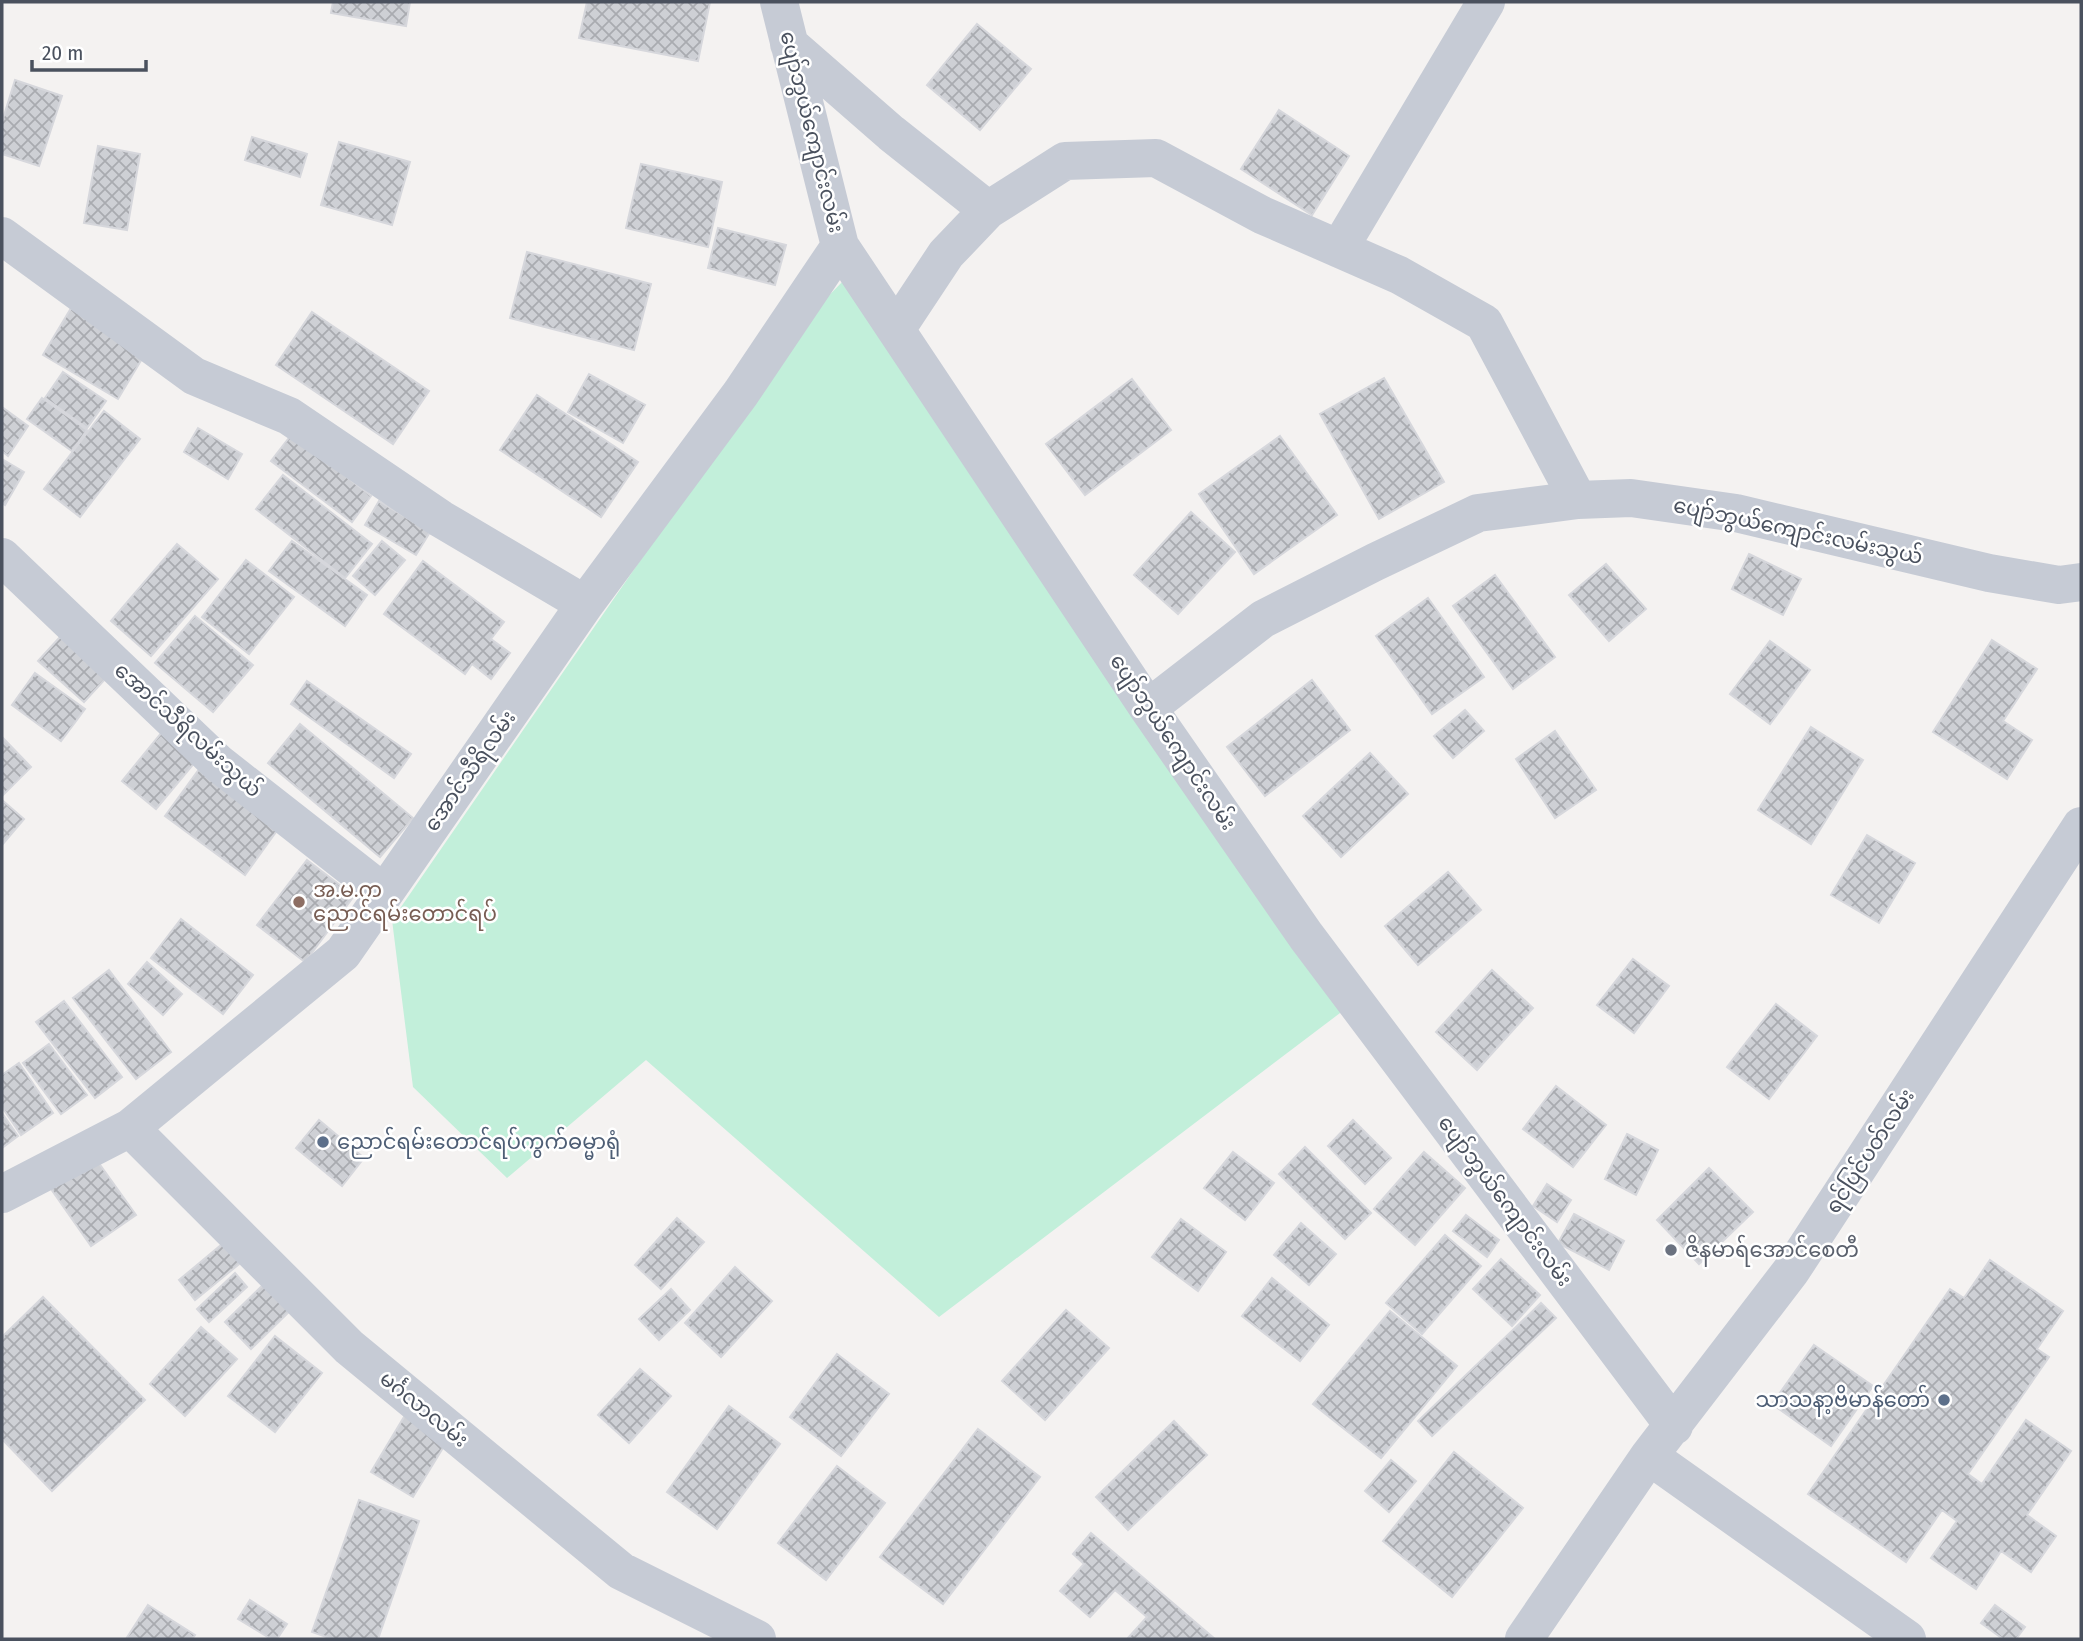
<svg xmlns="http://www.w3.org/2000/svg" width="2083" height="1641" font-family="'Fira Sans Condensed','Noto Sans Myanmar',sans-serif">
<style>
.green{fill:#c2efda}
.building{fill:url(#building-cross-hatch);stroke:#d6d7dc;stroke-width:2}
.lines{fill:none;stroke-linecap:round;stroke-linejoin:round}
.minor{stroke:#c6cbd5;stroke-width:38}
.education-dot{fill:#8d6e63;stroke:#fff;stroke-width:2.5}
.service-dot{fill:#5c6f8a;stroke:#fff;stroke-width:2.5}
.worship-dot{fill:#6b7280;stroke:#fff;stroke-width:2.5}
.labels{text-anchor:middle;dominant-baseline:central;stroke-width:5;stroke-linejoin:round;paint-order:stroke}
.street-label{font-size:21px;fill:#4a515e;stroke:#fff}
.education-label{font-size:21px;fill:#785e54;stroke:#fff;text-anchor:start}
.service-label{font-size:21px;fill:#4e5e75;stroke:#fff;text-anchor:start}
.worship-label{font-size:21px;fill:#5b616d;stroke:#fff;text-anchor:start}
</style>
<defs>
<pattern id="building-cross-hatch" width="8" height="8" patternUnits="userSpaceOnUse" patternTransform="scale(1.75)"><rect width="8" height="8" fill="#ced0d5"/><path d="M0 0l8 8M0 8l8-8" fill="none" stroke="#a9abb0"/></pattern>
</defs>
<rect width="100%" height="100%" fill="#f4f2f1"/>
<!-- green -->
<path class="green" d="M844,280L1344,1010L939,1317L646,1060L507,1178L413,1087L392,920L809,316Z"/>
<!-- building -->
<path class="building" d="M333,2H410L406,26L331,13Z
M587,2H710L698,61L579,38Z
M977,24L1031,69L980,130L927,85Z
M15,80L62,96L39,166L2,154V122Z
M1279,110L1349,156L1312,215L1241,169Z
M252,137L307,154L300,177L245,160Z
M339,142L410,162L392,225L321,205Z
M98,146L140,154L127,230L84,223Z
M641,164L722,182L708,247L626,228Z
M718,228L786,245L775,285L708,268Z
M527,252L651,284L634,350L510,318Z
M71,308L146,352L118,399L43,355Z
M312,312L429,391L393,444L276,365Z
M63,372L106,401L87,428L45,398Z
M589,374L645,405L623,443L568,412Z
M1384,378L1444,482L1379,519L1320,414Z
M1132,379L1171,430L1085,495L1046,444Z
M537,395L638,462L601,517L500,450Z
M42,398L87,430L72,451L27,419Z
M2,407L28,426L8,456L2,451Z
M104,411L140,439L80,517L44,489Z
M198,428L242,454L228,479L184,452Z
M292,434L371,496L352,522L271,461Z
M1280,436L1337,515L1254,574L1199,494Z
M2,459L24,472L5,505L2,503Z
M283,475L372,544L345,578L256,509Z
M379,501L430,532L416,555L365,525Z
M1191,512L1235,552L1178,614L1134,575Z
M292,541L367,595L345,626L269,571Z
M382,541L405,560L375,595L353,576Z
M177,544L218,579L151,656L111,621Z
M1749,554L1801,579L1783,615L1732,589Z
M246,560L294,597L249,654L202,617Z
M423,561L504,622L491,639L510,653L491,679L472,664L465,674L384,614Z
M1606,564L1646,609L1609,641L1569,595Z
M1495,575L1555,657L1513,689L1453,606Z
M1428,598L1484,677L1432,714L1376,636Z
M195,616L253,665L213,712L155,663Z
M60,637L106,678L84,702L38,661Z
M1992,640L2037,669L2003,721L2032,740L2007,779L1933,732Z
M1770,641L1810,670L1770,724L1730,694Z
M35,673L85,709L61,741L12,705Z
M1312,680L1350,730L1265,796L1227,747Z
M307,681L411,754L394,778L291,704Z
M1465,710L1484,731L1453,758L1434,736Z
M300,724L413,818L380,857L268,763Z
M167,726L201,755L156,809L122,781Z
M1811,727L1863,760L1811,844L1758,810Z
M1555,731L1596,790L1555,818L1516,759Z
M2,737L31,767L3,795L2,794Z
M1370,753L1408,794L1341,857L1303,816Z
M200,768L281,825L245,875L165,816Z
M2,800L24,819L2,845Z
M1867,835L1915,863L1879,923L1831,895Z
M307,860L354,896L305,962L257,925Z
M1448,872L1481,910L1418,965L1385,926Z
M181,919L253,975L223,1014L151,958Z
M1633,959L1669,986L1634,1033L1597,1005Z
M147,962L182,994L163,1015L128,984Z
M109,970L171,1052L136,1079L73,998Z
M1492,970L1533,1008L1477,1070L1436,1032Z
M64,1001L122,1077L95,1098L36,1022Z
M1776,1004L1817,1036L1769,1099L1727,1067Z
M49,1044L87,1095L61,1114L23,1063Z
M19,1063L53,1113L21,1135L2,1107V1075Z
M1556,1086L1606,1125L1573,1167L1523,1129Z
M2,1113L18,1136L2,1148Z
M319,1120L364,1158L342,1186L296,1148Z
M1353,1120L1391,1158L1365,1184L1328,1146Z
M1627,1134L1658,1150L1636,1195L1605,1179Z
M1305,1147L1371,1213L1345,1239L1279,1174Z
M88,1148L136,1215L91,1246L44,1179Z
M1233,1152L1274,1183L1245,1220L1204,1188Z
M1424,1152L1465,1188L1415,1245L1374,1209Z
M1709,1168L1753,1212L1699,1264L1657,1220Z
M1547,1184L1571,1200L1557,1222L1533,1206Z
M1574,1214L1624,1241L1609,1270L1558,1243Z
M1466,1215L1499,1240L1487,1257L1453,1231Z
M677,1218L704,1242L661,1289L635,1265Z
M1181,1219L1226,1252L1198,1291L1152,1257Z
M1301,1223L1336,1254L1309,1285L1274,1255Z
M233,1235L249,1256L195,1300L179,1280Z
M1445,1235L1481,1266L1422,1334L1386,1303Z
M1501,1259L1540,1295L1512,1326L1473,1289Z
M1990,1260L2063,1311L2037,1349L2049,1357L1968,1474L1982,1484L2026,1420L2071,1451L2027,1515L2056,1536L2031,1572L2001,1551L1976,1589L1931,1558L1957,1521L1942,1510L1906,1562L1808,1494L1950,1289L1964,1298Z
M735,1267L772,1301L721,1357L685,1323Z
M235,1273L247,1287L209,1322L197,1309Z
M1272,1278L1329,1325L1300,1361L1242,1316Z
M269,1279L295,1306L251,1349L225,1322Z
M671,1289L690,1310L659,1340L639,1319Z
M43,1297L145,1400L52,1491L2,1439V1337Z
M1541,1303L1556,1318L1432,1436L1418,1421Z
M1066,1310L1109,1348L1045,1420L1002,1381Z
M1390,1311L1457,1366L1381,1458L1313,1404Z
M201,1327L237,1359L185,1416L150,1384Z
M275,1336L322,1373L275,1432L228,1396Z
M1814,1345L1873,1386L1831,1446L1772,1404Z
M837,1354L889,1394L841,1456L790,1417Z
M640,1369L671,1396L629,1443L598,1415Z
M729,1406L780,1444L717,1529L667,1492Z
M410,1407L452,1433L413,1497L371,1472Z
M1174,1421L1207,1455L1128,1530L1096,1497Z
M978,1429L1040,1477L943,1604L880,1557Z
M1454,1452L1523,1508L1452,1597L1383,1541Z
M1391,1460L1416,1481L1389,1512L1365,1491Z
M837,1466L885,1503L826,1580L778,1543Z
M359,1500L419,1521L378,1639H332L312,1632Z
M1091,1533L1215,1639H1127L1147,1617L1115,1590L1090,1617L1060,1591L1084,1564L1073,1554Z
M250,1600L287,1624L277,1639H271L238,1619Z
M148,1605L195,1635L192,1639H126Z
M1995,1605L2025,1627L2016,1639H2003L1981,1623Z"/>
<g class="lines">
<!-- minor -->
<path class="minor" d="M779,2L840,246L1148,708L1306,936L1674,1426
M789,44L891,133L988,210L1065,161L1156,158L1262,215L1399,275L1484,323L1578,500
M2,236L194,376L289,416L441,519L585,604
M1339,249L1486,2
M897,328L946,254L988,210
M2,557L218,763L384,893
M1148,708L1263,619L1375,562L1478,513L1578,500L1631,498L1736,513L1989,573L2059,585L2081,582
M130,1128L349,1347L621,1571L757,1639
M2,1194L130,1128L343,953L585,604L741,393L840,246
M1649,1456L1907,1639
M1524,1639L1649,1456L1791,1271L2081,826"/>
</g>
<!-- markers -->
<circle class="education-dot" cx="299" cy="902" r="7"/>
<g class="service-dot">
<circle cx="323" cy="1142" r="7"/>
<circle cx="1944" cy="1400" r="7"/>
</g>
<circle class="worship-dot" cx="1671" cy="1250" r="7"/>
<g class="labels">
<!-- street labels -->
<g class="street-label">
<text transform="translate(812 132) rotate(76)">ပျော်ဘွယ်ကျောင်းလမ်း</text>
<text transform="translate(1798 531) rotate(12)">ပျော်ဘွယ်ကျောင်းလမ်းသွယ်</text>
<text transform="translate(188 730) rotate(42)">အောင်သီရိလမ်းသွယ်</text>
<text transform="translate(1173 742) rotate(56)">ပျော်ဘွယ်ကျောင်းလမ်း</text>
<text transform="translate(470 771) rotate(-55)">အောင်သီရိလမ်း</text>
<text transform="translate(1870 1151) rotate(-57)">ရင်ပြင်ပတ်လမ်း</text>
<text transform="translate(1505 1201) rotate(53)">ပျော်ဘွယ်ကျောင်းလမ်း</text>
<text transform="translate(424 1409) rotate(39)">မင်္ဂလာလမ်း</text>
</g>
<!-- education labels -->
<g class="education-label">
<text x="313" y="890">အ.မ.က<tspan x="313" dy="24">ညောင်ရမ်းတောင်ရပ်</tspan></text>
</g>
<!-- service labels -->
<g class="service-label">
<text x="337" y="1142">ညောင်ရမ်းတောင်ရပ်ကွက်ဓမ္မာရုံ</text>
<text x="1930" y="1400" text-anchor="end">သာသနာ့ဗိမာန်တော်</text>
</g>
<!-- worship labels -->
<g class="worship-label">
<text x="1685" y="1250">ဇိနမာရ်အောင်စေတီ</text>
</g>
</g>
<!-- border -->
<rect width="2083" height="1641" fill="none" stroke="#4a515e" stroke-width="7"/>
<!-- scale -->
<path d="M32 60v10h114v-10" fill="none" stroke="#4a515e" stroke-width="3.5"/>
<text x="42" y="60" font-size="21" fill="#4a515e" stroke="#ffffff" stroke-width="5" paint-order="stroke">20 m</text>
</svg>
